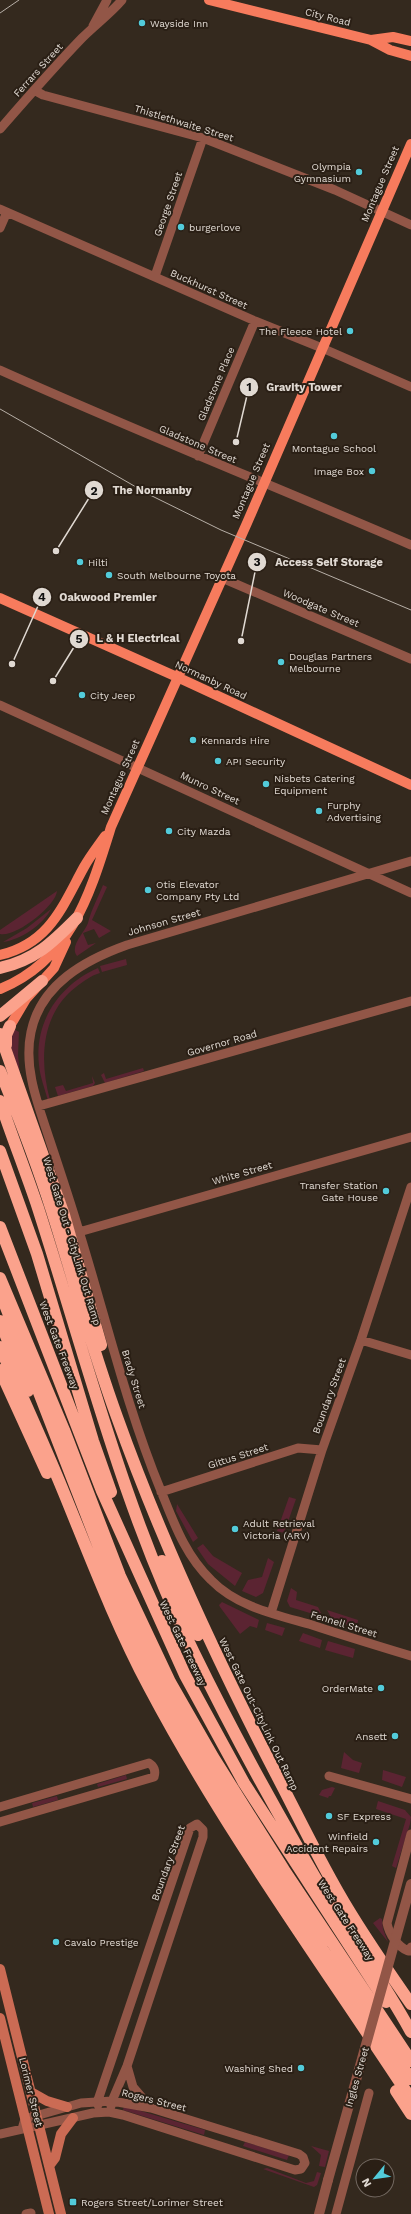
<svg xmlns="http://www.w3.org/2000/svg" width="411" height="2214" font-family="'Work Sans',sans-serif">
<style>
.green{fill:#5b2432}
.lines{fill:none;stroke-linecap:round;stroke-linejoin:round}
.minor{stroke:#925647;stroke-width:9}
.tertiary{stroke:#925647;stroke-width:10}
.secondary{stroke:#cb6b54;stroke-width:10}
.primary{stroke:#f77b5d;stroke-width:10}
.motorway{stroke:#fba28c;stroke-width:12}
.tram{stroke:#b7afa7;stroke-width:1}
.tertiary-bridge{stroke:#925647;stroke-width:10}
.poi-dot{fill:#52cbda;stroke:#2a1f15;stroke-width:1.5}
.labels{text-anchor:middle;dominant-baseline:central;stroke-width:4;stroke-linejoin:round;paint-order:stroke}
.street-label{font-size:10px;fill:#e0d9d2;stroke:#2a1f15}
.poi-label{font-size:10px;fill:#e0d9d2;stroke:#2a1f15;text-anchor:start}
.leader{fill:none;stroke:#e0d9d2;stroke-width:1.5}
.callout-dot{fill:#e0d9d2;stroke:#2a1f15;stroke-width:1.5}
.mark-label{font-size:12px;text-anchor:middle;font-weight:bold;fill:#111}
.callout-label{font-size:11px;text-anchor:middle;font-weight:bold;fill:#e0d9d2;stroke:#2a1f15;stroke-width:4;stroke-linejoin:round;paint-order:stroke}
</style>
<rect width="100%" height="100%" fill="#34291e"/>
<!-- green -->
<path class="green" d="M103,885L107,887L92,920L111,931L99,938L94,929L83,933L88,945L96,943L77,956C69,946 85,932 88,923C91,910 98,898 103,885Z
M57,891C56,906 15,938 0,934V930Z
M51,909C43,925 20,940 3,942L27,928Z
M126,959L127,965L102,972L100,966Z
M98,968L100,973C90,976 84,981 76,987C41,1014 39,1060 50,1100L48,1101C45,1089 40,1077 39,1065C34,1022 59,985 98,968Z
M12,1028L19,1032L18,1055L20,1075L11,1047Z
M143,1068L144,1071L105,1083L101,1075L104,1073L106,1079Z
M92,1076L95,1083L93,1086L58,1096L55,1087L63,1085L66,1091L93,1083Z
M289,1497L296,1499L284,1533L277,1531Z
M177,1504L198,1538L193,1542L176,1511Z
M203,1544L213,1556L242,1573L235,1586L208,1564L197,1548Z
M268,1558L274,1562L263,1593L256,1597L242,1591L248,1580L262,1577Z
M291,1588L297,1592L296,1600L318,1607L323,1617L290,1607L287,1601Z
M222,1602L259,1620L257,1628L250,1626L240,1634L220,1607L219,1605Z
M327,1610L358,1620L357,1627L333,1621Z
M267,1623L285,1628L282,1636L265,1630Z
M303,1633L322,1640L320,1648L299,1641Z
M328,1641L355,1649L353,1658L325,1650Z
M344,1752L353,1760L362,1763L359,1773L341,1768Z
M383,1770L406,1777L402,1787L382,1780Z
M126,1775L127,1779L98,1787L97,1784Z
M332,1787L335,1788L331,1796H329L328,1798L319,1795L322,1790Z
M57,1796L58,1800L33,1807L32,1803Z
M378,1801L405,1810L411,1817L410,1824L396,1868L392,1866L406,1819L376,1809Z
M380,1918L382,1919L383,1929L388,1942L373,1923Z
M124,2106L205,2130L204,2135L123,2110Z
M245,2142L289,2155L287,2160L243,2146Z
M311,2146L329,2151L325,2167L319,2166L321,2155Z
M267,2168L306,2183L314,2181L317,2172L321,2173L317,2185L314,2187L263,2169Z"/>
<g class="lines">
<!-- minor -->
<path class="minor" d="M93,26L107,0
M34,90L43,95L203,138L335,190L411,225
M0,129C27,98 54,67 82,38C95,25 110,14 122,0
M0,209L255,321L322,348L411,387
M0,228L7,212
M155,276L203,138
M0,370C136,431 274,486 411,545
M198,456L255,321
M222,578L411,659
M0,705L411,893
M411,861L127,945C85,960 41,984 31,1032C23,1069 39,1107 50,1141C60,1171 70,1201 79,1231C106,1318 126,1406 161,1491C174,1523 185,1555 211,1580C237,1607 277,1615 312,1625C345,1636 378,1646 411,1656
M39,1106L411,1001
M79,1232L411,1137
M361,1340L411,1355
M161,1492L298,1448L322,1450
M271,1613L322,1450L361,1340L411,1187
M329,1776L411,1799
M0,1807L149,1763C154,1766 156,1771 154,1777L0,1822
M411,1834L387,1923C389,1934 397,1946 408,1951H410L411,1947
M127,2066L133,2087L151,2108
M98,2105V2100L190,1828L197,1824L203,1830V1837L127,2066L112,2101L111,2106
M0,2134L93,2113L109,2112L123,2115L295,2170L301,2169L305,2163L303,2157L299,2154L151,2108L112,2101L81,2103L25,2119L22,2129
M26,2214L31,2213
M336,2214L369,2093"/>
<!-- tertiary -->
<path class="tertiary" d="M319,2214L328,2180"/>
<!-- secondary -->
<path class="secondary" d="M0,1969L61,2214
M0,2018L49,2214
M31,2092L47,2101L67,2107
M49,2166L55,2158L61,2134L73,2118"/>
<!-- primary -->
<path class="primary" d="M209,0L371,40L390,50L411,56
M371,40L393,37L411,41
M0,598L177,677L411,785
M0,955C50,943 62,907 84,867C90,856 98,846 105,836
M0,989C71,960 90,894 111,827L247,523L411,144
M10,1026L26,999L54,968L66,942"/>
<!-- motorway -->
<path class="motorway" d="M0,968C35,960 52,943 77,918
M0,1016L42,981
M0,1034L64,1215L101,1345
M6,1045V1035L10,1026
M0,1071C19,1117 37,1164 52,1211C74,1280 92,1349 117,1417C161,1540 216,1658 276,1774C297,1814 316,1854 338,1892C360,1931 386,1968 411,2004
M0,1101C12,1137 26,1172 38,1208C86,1357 124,1511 194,1653C236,1739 283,1824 332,1906C359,1948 387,1988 411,2032
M0,1151L37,1254L93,1441L111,1492
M0,1227L102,1491L185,1675L244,1783L386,2002
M0,1278L64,1430L120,1576L170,1682L213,1757L284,1870L411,2061
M0,1292L121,1604L156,1677L185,1732L222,1792L324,1952L411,2079
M0,1321L28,1391
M0,1347C22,1396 44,1444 64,1493C91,1559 116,1625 149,1687C225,1831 322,1963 411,2099
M0,1370L47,1473
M162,1561L198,1635
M396,2091L411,2114"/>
<!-- tram -->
<path class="tram" d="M0,13L19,0
M0,409L150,495L221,530L411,610"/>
<!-- tertiary-bridge -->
<path class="tertiary-bridge" d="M328,2180L411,1884"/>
</g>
<!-- markers -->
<g class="poi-dot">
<circle cx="142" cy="23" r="4"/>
<circle cx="359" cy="172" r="4"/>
<circle cx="181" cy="227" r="4"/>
<circle cx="350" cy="331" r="4"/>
<circle cx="334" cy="436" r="4"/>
<circle cx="372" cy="471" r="4"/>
<circle cx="80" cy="562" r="4"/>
<circle cx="109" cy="575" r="4"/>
<circle cx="281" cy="662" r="4"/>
<circle cx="82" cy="695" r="4"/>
<circle cx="193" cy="740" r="4"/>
<circle cx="218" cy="761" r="4"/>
<circle cx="266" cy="784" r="4"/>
<circle cx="319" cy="811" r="4"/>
<circle cx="169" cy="831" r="4"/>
<circle cx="148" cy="890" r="4"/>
<circle cx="386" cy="1191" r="4"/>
<circle cx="235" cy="1529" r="4"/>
<circle cx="381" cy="1688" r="4"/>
<circle cx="395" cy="1736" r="4"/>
<circle cx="329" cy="1816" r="4"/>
<circle cx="376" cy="1842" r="4"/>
<circle cx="56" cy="1942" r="4"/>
<circle cx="301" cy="2068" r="4"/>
<rect x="69" y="2198" width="8" height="8" rx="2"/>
</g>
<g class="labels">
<!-- street labels -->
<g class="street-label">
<text transform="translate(328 17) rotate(14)">City Road</text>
<text transform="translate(38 70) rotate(-48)">Ferrars Street</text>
<text transform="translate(184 123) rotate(17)">Thistlethwaite Street</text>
<text transform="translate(380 184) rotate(-67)">Montague Street</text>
<text transform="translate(168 204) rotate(-71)">George Street</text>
<text transform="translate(209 289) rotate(24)">Buckhurst Street</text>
<text transform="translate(216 384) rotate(-67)">Gladstone Place</text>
<text transform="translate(198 444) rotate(23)">Gladstone Street</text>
<text transform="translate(251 481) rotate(-67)">Montague Street</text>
<text transform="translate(321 608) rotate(23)">Woodgate Street</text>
<text transform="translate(211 680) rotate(25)">Normanby Road</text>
<text transform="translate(120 777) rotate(-66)">Montague Street</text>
<text transform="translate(210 788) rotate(25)">Munro Street</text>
<text transform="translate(164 922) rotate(-16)">Johnson Street</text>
<text transform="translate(222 1043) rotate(-16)">Governor Road</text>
<text transform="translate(242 1173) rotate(-16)">White Street</text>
<text transform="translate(72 1241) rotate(73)">West Gate Out - CityLink Out Ramp</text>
<text transform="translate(59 1345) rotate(69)">West Gate Freeway</text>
<text transform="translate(134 1379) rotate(73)">Brady Street</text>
<text transform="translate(329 1396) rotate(-70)">Boundary Street</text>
<text transform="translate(238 1456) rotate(-18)">Gittus Street</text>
<text transform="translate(344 1624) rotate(17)">Fennell Street</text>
<text transform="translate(183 1643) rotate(64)">West Gate Freeway</text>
<text transform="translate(259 1714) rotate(64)">West Gate Out-CityLink Out Ramp</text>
<text transform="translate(168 1863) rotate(-70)">Boundary Street</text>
<text transform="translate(346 1920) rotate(57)">West Gate Freeway</text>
<text transform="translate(357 2077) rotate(-74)">Ingles Street</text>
<text transform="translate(31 2092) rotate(76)">Lorimer Street</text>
<text transform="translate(154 2100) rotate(14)">Rogers Street</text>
</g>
<!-- poi labels -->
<g class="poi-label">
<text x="150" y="23">Wayside Inn</text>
<text x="351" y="166" text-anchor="end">Olympia<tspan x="351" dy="12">Gymnasium</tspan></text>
<text x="189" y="227">burgerlove</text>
<text x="342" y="331" text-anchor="end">The Fleece Hotel</text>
<text x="334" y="448" text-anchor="middle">Montague School</text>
<text x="364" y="471" text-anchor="end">Image Box</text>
<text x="88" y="562">Hilti</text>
<text x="117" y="575">South Melbourne Toyota</text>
<text x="289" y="656">Douglas Partners<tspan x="289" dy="12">Melbourne</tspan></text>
<text x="90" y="695">City Jeep</text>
<text x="201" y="740">Kennards Hire</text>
<text x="226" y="761">API Security</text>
<text x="274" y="778">Nisbets Catering<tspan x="274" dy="12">Equipment</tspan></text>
<text x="327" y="805">Furphy<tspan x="327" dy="12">Advertising</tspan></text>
<text x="177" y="831">City Mazda</text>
<text x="156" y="884">Otis Elevator<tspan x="156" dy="12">Company Pty Ltd</tspan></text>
<text x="378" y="1185" text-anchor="end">Transfer Station<tspan x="378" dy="12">Gate House</tspan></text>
<text x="243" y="1523">Adult Retrieval<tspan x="243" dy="12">Victoria (ARV)</tspan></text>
<text x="373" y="1688" text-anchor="end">OrderMate</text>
<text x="387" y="1736" text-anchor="end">Ansett</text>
<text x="337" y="1816">SF Express</text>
<text x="368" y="1836" text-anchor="end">Winfield<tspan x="368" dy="12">Accident Repairs</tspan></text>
<text x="64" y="1942">Cavalo Prestige</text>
<text x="293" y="2068" text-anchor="end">Washing Shed</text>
<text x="81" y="2202">Rogers Street/Lorimer Street</text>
</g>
</g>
<!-- callouts -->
<path class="leader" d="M236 442L249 387M56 551L94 490M241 641L257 562M12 664L42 597M53 681L79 639"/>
<g class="callout-dot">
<circle cx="236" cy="442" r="4"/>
<circle cx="56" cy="551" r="4"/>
<circle cx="241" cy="641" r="4"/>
<circle cx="12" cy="664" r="4"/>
<circle cx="53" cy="681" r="4"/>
<circle cx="249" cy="387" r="10"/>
<circle cx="94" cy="490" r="10"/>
<circle cx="257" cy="562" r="10"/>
<circle cx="42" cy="597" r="10"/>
<circle cx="79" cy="639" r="10"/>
</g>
<g class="mark-label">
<text x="249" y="391">1</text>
<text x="94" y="495">2</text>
<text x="257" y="566">3</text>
<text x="42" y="601">4</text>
<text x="79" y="643">5</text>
</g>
<g class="callout-label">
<text x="304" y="391">Gravity Tower</text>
<text x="152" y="494">The Normanby</text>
<text x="329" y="566">Access Self Storage</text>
<text x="108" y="601">Oakwood Premier</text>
<text x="138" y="642">L &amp; H Electrical</text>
</g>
<!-- north arrow -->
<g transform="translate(375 2178) rotate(241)"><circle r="19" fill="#2a1f15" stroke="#736961"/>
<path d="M0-3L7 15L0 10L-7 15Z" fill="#52cbda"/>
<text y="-6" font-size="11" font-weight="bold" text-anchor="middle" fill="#e0d9d2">N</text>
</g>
</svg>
